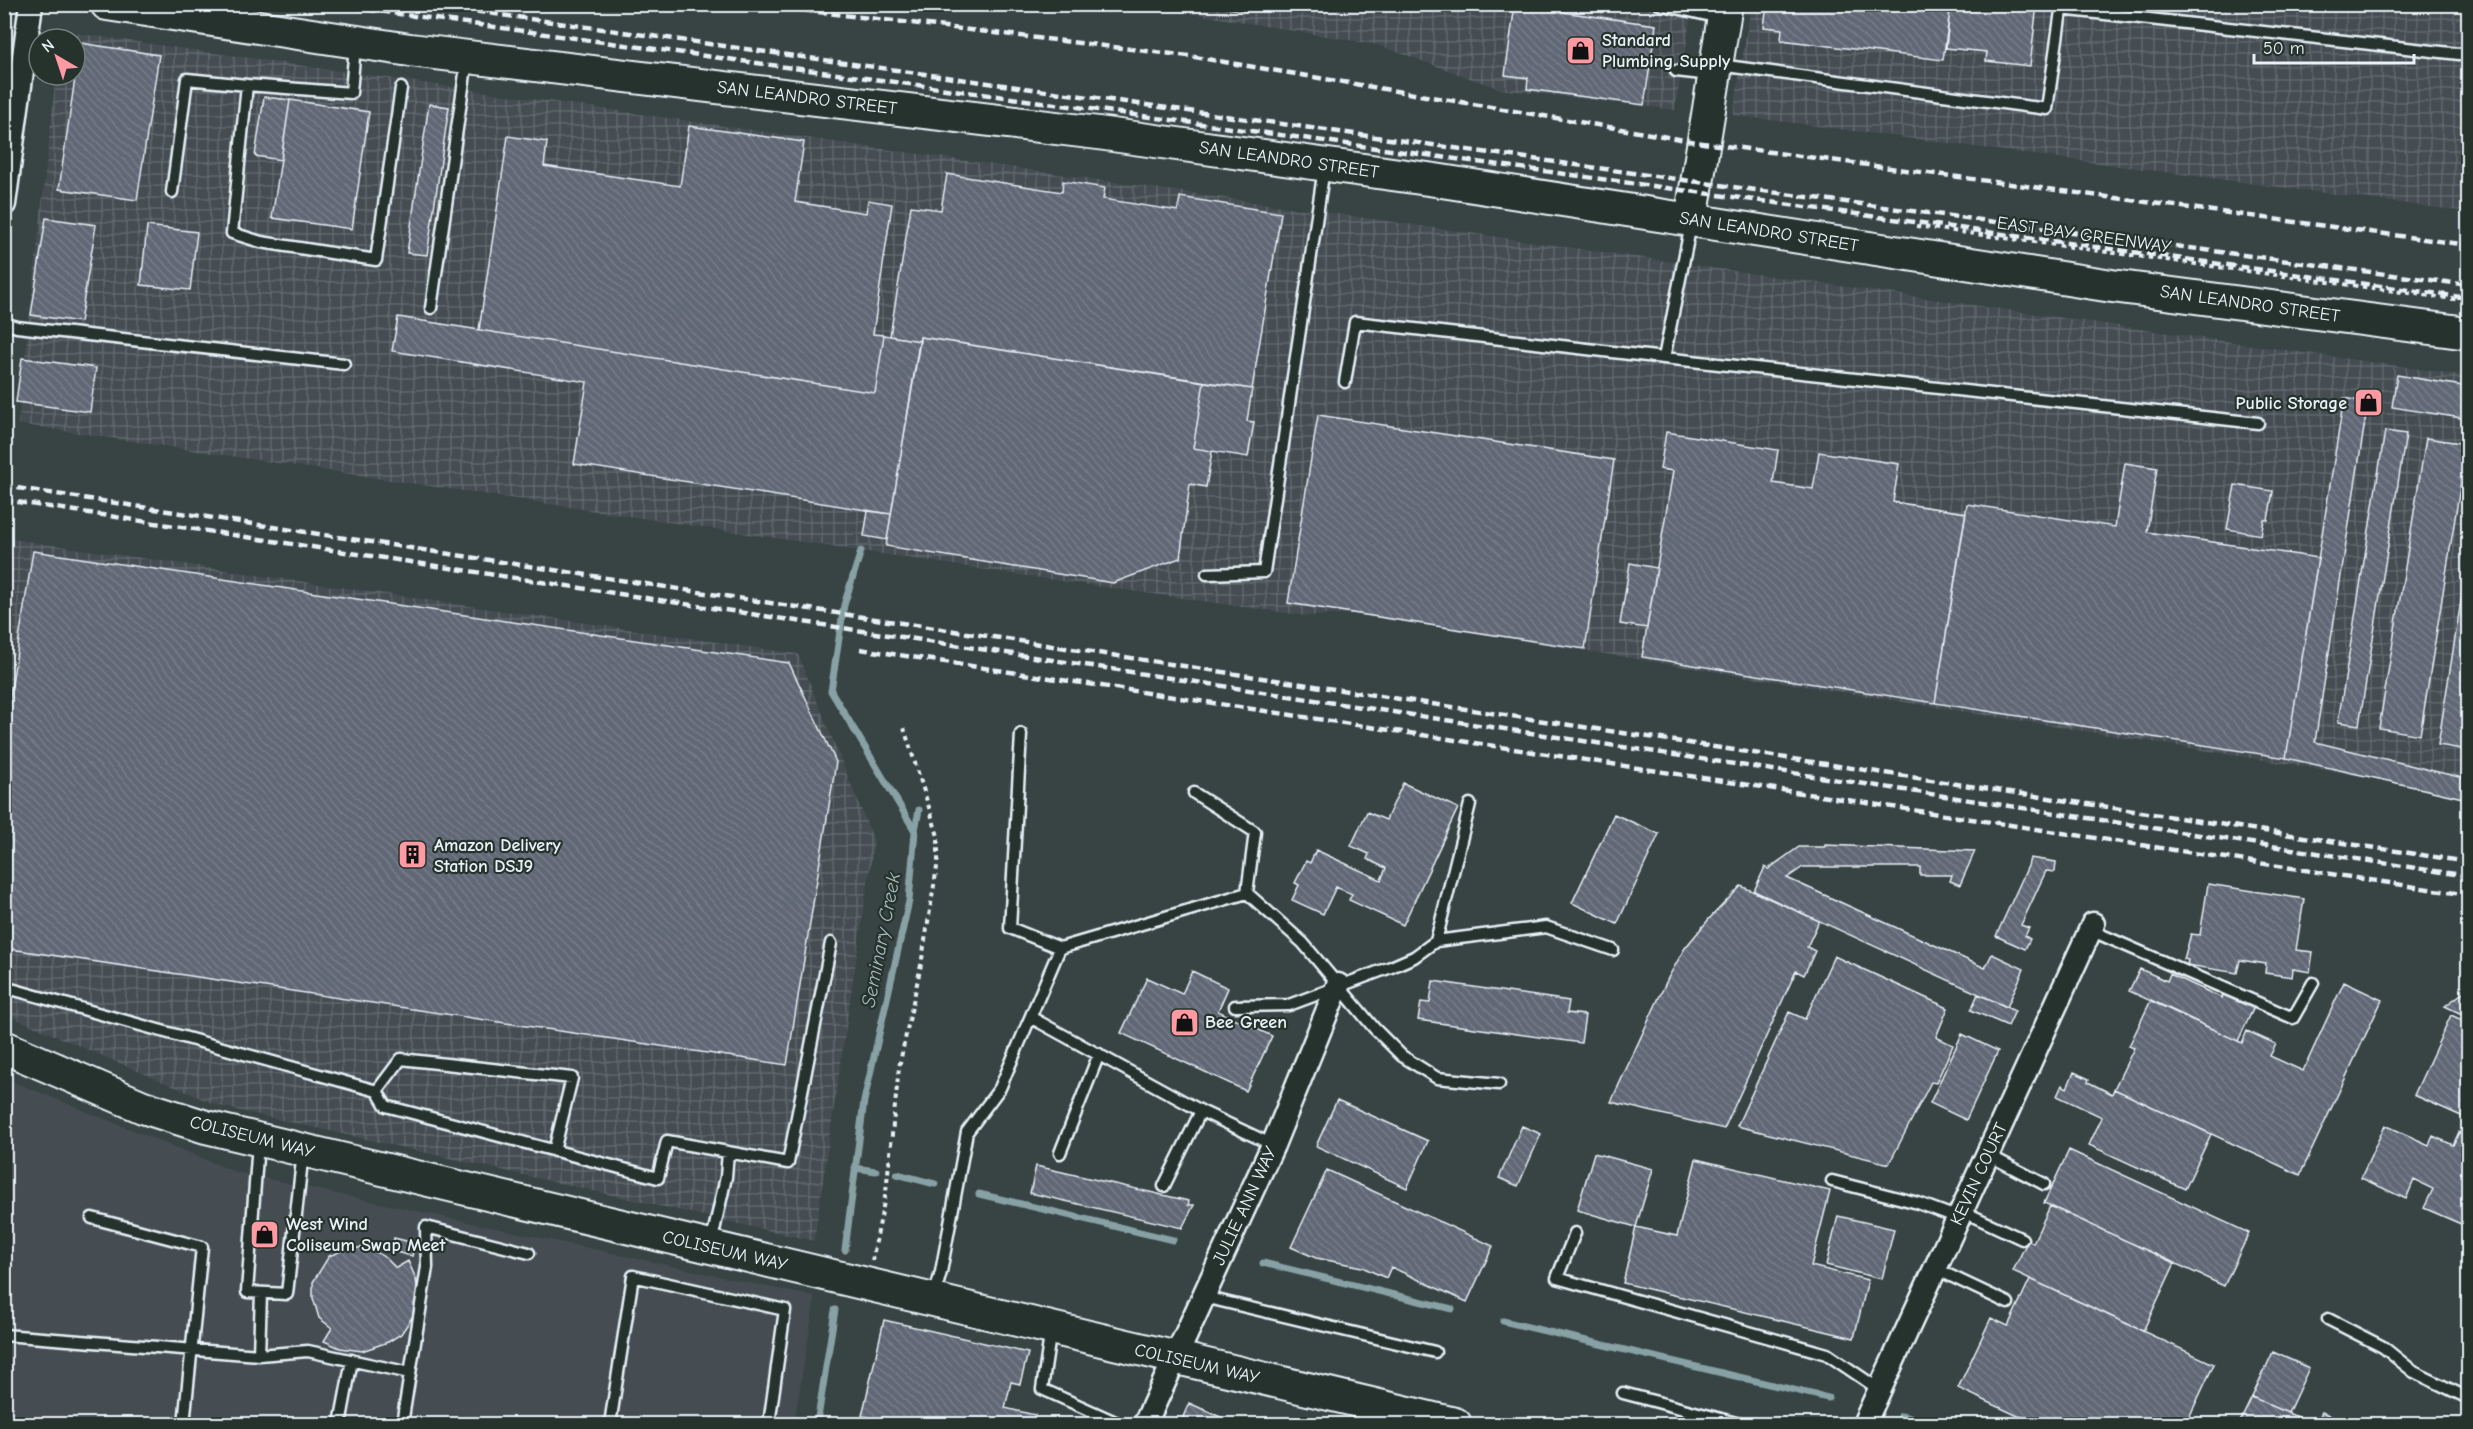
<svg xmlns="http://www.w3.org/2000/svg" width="2473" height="1429" font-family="'Comic Neue',sans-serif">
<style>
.built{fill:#444e52}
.industrial{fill:url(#industrial-grid)}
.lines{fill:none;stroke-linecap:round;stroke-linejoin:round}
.stream{stroke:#87a1a5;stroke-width:7}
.building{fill:url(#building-back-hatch);stroke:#e8f1f8;stroke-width:1.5}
.lane-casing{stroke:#e8f1f8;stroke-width:15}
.street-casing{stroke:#e8f1f8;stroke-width:27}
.secondary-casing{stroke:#e8f1f8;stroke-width:36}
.path{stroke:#e8f1f8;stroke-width:4;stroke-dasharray:4.5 4.5;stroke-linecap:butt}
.lane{stroke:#26332d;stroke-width:10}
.street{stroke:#26332d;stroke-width:22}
.secondary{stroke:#26332d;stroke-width:32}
.rail{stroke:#e8f1f8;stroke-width:4.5;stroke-dasharray:9 4.5;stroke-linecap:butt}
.labels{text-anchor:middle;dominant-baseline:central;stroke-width:4.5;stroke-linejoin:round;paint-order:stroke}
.poi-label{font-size:18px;font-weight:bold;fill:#e8f1f8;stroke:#26332d;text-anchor:start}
.street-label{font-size:18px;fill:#e8f1f8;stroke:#26332d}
.water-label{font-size:20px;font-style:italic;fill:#a8bbc0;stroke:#26332d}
</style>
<defs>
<pattern id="industrial-grid" width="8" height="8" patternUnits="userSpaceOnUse" patternTransform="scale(1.5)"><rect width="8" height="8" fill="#444e52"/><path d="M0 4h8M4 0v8" fill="none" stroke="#5f686c"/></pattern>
<pattern id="building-back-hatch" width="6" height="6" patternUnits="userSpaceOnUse" patternTransform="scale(1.5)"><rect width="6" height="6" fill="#616775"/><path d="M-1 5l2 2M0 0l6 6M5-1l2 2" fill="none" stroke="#787d89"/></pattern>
</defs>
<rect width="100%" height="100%" fill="#384343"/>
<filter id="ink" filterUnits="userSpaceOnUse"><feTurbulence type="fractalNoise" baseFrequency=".0167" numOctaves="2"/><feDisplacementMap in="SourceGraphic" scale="12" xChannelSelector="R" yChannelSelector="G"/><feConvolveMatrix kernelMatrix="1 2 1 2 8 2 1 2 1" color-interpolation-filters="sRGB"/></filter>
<g filter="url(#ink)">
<!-- built -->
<path class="built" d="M4,1078L236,1172L815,1297L794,1424H5Z"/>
<!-- industrial -->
<path class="industrial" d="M1143,5H1693L1675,110L1500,89L1378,45Z
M1751,5H2468V212L1733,115Z
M5,23L18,24L5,128Z
M60,31L2468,376V793L1358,614L1307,616L1033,577L18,424L56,75H75V39H59Z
M5,538L798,654L874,841L814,1241L219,1106L5,1014Z"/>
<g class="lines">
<!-- stream -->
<path class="stream" d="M915,830L919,810
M855,1168L876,1171
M897,1174L935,1184
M979,1194L1173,1240
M845,1250L864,1101L909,901L915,831L831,691L844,605L861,551
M1263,1263L1452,1309
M1503,1321L1828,1398
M1901,1416L1936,1424
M817,1424L835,1310"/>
</g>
<!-- building -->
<path class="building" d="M1202,4H1248L1247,11Z
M1538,4H1564L1563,12L1656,25L1644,105L1527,89L1528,78L1505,75L1515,5L1537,8Z
M1767,4H1951L1943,60L1781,40L1782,29L1764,27Z
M1967,4H2037L2030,66L1986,61L1987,52L1946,48L1950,9L1967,11Z
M80,43L159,55L137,200L59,189Z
M264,97L290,100L281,160L255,156Z
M290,100L369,112L352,229L272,218Z
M429,104L449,107L427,255L407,253Z
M689,126L804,142L795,202L866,213L868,200L892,204L873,334L884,335L875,393L479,330L508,136L547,142L544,166L680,186Z
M947,174L1062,192L1063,181L1105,188L1103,199L1178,211L1180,197L1281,213L1252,389L920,337V341L890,336L911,206L941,210Z
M46,218L96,225L80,322L31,315Z
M147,226L197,232L190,290L141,285Z
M398,317L875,393L884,335L920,341L891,514L574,464L587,382L392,351Z
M920,337L1204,382L1193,448L1212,451L1206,487L1190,484L1180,558L1113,583L886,546Z
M22,358L96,368L90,412L16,402Z
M2397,375L2468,387V419L2392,407Z
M1204,382L1252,389L1247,421L1254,422L1248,457L1193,448Z
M2344,398L2368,402L2315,742L2467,779L2463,798L2286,758Z
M1318,415L1614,460L1585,649L1288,603Z
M2385,431L2406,434L2359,725L2338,722Z
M1666,432L1778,450L1773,483L1813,489L1819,452L1899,464L1893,502L1966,513L1935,703L1642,657L1673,471L1660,469Z
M2426,438L2467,444L2420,735L2379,728Z
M2125,463L2157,468L2147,532L2318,558L2286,758L1935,703L1967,504L2115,527Z
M2235,485L2273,491L2268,520H2264L2261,535L2227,529Z
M868,511L891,514L887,540L864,536Z
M33,551L789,663L836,762L787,1065L4,948V734Z
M2468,557V750L2438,745Z
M1630,563L1657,568L1647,628L1620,624Z
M1403,783L1458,808L1403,925L1349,900L1352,894L1336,887L1323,914L1292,900L1299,885L1295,883L1306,861L1310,863L1316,850L1381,880L1386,868L1367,859L1369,854L1351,846L1367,812L1386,820Z
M1614,814L1659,834L1617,924L1572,903Z
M1825,845L1975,851L1960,885L1950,881L1952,875H1920V867H1803L1787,878L1985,968L1992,954L2024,969L2007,1007L1754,891L1765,867L1768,869L1799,847H1825Z
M2030,858L2056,862L2055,872L2046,871L2021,925L2029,928L2025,936L2030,939L2025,949L1996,936L2028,866Z
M2208,884L2304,899L2296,950L2313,952L2310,972L2293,969L2292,977L2265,973L2266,964L2240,960L2237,973L2187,965L2188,960L2184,959L2191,934L2200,935Z
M1741,886L1819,921L1807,947L1815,951L1804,975L1796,971L1724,1129L1611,1102L1668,978L1685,948L1709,919Z
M1834,956L1948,1008L1936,1037L1953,1045L1936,1083L1931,1082L1889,1164L1737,1126L1789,1012L1805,1019Z
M2140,969L2167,981L2170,974L2222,998L2225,991L2255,1005L2238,1041L2129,991Z
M1192,971L1228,988L1218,1011L1272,1036L1246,1091L1121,1033L1147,978L1182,994Z
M1433,981L1569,1001L1567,1013L1585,1015L1581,1043L1418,1020L1421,1002L1430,1003Z
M2344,982L2382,1000L2300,1175L2114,1089L2134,1048L2129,1046L2151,1000L2242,1043L2247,1031L2276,1044L2270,1056L2303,1071Z
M2468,989V1017L2445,1006Z
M1978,994L2015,1011L2008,1026L1971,1010Z
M2451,1015L2468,1023V1119L2414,1095Z
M1962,1034L1998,1051L1966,1120L1930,1103Z
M2074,1072L2089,1079L2088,1082L2112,1094L2114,1089L2211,1134L2185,1189L2089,1145L2102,1117L2057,1096L2062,1085L2067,1088Z
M1337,1100L1428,1141L1407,1188L1316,1146Z
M2385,1125L2429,1145L2433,1136L2453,1145L2459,1132L2468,1136V1227L2424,1208L2433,1189L2414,1180L2406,1199L2361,1178Z
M1522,1126L1541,1134L1518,1186L1499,1178Z
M2069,1150L2249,1233L2224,1286L2044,1203Z
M1594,1153L1653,1169L1636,1227L1577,1210Z
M1696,1159L1830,1191L1811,1266L1868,1280L1854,1338L1623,1283L1636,1227L1677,1236Z
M1036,1166L1189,1201L1188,1205H1194L1182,1228L1030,1193Z
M1327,1170L1493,1246L1467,1302L1391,1267L1386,1278L1362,1267L1316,1258L1291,1247Z
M2050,1206L2175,1263L2143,1331L2013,1271L2028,1240L2033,1243Z
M1838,1216L1894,1229L1882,1279L1826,1265Z
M394,1238L415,1243L412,1256L391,1251Z
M368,1247L386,1258L396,1268L408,1261L416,1279L418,1297L413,1316L401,1334L388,1342L362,1351L340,1348L324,1341L332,1328L319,1318L313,1298V1282L329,1256L346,1249Z
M2030,1279L2214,1364L2186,1424H2054L2018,1416L1958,1388L1991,1318L2008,1326Z
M884,1320L1028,1353L1020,1384L1011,1382L1005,1408L1035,1415L1033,1424H876L877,1419L862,1416Z
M2273,1352L2309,1368L2288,1413L2252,1397Z
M2252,1397L2288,1413L2313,1424H2239Z
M1189,1403L1236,1424H1180Z
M2322,1412L2348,1424H2316Z
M1293,1418L1308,1424H1290Z"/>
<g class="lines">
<defs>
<path id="lane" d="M1659,4L1720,18
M2061,9L2468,55
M355,45L351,93L247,85L232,233L261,242L376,260L401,88
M1719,65L2047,109L2062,4
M1676,71L1711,75
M172,192L187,79L247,85
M1691,224L1664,358L2258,423
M431,308L467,60
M4,323L17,327L344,364
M1345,382L1355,322L1664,358
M1207,574L1264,572L1324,168
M1194,793L1255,832L1247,893L1303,943L1374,1028L1402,1056L1437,1078L1499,1084
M2090,930L2293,1018L2313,983
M1436,941L1546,927L1613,950
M1060,948L1247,893
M4,987L377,1091L386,1106L658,1178L667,1141L788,1163L831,943
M1235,1006L1289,1005L1391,967L1414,957L1436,941L1470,804
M1032,1018L1201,1111
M377,1091L401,1059L572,1078L554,1151
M258,1143L247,1292L287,1294L303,1152
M1060,1153L1099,1054
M1988,1155L2044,1184
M1832,1181L1918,1203L1959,1218
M1164,1186L1201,1111L1273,1145
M1962,1211L2022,1239
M92,1218L202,1247L184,1424
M1575,1233L1557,1278L1827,1354L1880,1390
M711,1244L726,1177L728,1152
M1936,1269L2008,1303
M934,1297L941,1272L967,1132L1000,1088L1060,948L1010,928L1021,734
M1204,1297L1435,1352
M2328,1319L2383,1347L2414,1372L2468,1398
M1051,1329L1042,1389L1120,1424
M4,1335L259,1355L261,1293
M259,1355L308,1351L410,1373
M1623,1393L1740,1424
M340,1424L352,1360
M402,1424L427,1267L426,1227L529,1253
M610,1424L633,1276L785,1310L769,1424"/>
<path id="street" d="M4,204L31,4
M1145,1424L1273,1145L1338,985
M1864,1424L2093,924"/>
<path id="secondary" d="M107,4L410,50L1098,133L1435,180L2112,286L2468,333
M1691,220L1726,4
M4,1047L143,1107L206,1127L1455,1424"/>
</defs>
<!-- lane casing -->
<use href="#lane" class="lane-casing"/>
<!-- street casing -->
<use href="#street" class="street-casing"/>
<!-- secondary casing -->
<use href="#secondary" class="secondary-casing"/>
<!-- path -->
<path class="path" d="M1916,226L2468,301
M872,1261L886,1192L899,1067L921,965L938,861V836L904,728"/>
<!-- lane -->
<use href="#lane" class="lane"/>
<!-- street -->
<use href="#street" class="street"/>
<!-- secondary -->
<use href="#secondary" class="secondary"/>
<!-- rail -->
<path class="rail" d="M327,4L2468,298
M423,4L1748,189L2468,285
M751,4L1189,56L1703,143L2468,245
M4,486L2468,862
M4,500L2468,876
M860,649L2468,895"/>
</g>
</g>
<!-- icons -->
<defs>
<symbol id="shop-square" viewBox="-11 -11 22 22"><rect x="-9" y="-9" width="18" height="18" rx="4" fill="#ff9aa2" stroke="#26332d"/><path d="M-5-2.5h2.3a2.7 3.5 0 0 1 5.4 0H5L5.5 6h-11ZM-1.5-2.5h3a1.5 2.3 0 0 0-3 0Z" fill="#111"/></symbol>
<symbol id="building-square" viewBox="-11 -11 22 22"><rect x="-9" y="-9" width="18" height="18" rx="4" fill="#ff9aa2" stroke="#26332d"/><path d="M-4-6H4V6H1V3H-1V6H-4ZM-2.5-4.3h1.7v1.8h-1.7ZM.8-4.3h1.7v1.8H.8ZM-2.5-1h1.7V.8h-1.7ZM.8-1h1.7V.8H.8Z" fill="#111"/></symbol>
</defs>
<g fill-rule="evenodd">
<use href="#shop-square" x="1564" y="34" width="33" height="33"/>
<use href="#shop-square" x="2352" y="386" width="33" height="33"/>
<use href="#building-square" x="396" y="838" width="33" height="33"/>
<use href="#shop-square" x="1168" y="1006" width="33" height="33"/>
<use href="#shop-square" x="248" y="1218" width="33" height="33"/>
</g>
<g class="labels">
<!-- poi labels -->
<g class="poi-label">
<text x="1602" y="40">Standard<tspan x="1602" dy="21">Plumbing Supply</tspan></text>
<text x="2347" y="403" text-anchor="end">Public Storage</text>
<text x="434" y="845">Amazon Delivery<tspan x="434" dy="21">Station DSJ9</tspan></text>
<text x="1205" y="1022">Bee Green</text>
<text x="286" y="1224">West Wind<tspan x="286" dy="21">Coliseum Swap Meet</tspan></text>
</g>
<!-- street labels -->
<g class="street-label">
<text transform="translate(807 98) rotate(7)">SAN LEANDRO STREET</text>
<text transform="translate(1289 160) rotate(8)">SAN LEANDRO STREET</text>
<text transform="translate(1769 232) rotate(9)">SAN LEANDRO STREET</text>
<text transform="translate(2084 235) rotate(8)">EAST BAY GREENWAY</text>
<text transform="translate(2250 304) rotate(8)">SAN LEANDRO STREET</text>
<text transform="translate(252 1137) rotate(14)">COLISEUM WAY</text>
<text transform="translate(1979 1174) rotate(-65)">KEVIN COURT</text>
<text transform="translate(1245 1206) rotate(-65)">JULIE ANN WAY</text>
<text transform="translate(725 1251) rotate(13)">COLISEUM WAY</text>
<text transform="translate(1197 1364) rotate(13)">COLISEUM WAY</text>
</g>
<!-- water labels -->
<g class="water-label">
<text transform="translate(881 940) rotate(-79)">Seminary Creek</text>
</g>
</g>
<!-- margin -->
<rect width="2473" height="1429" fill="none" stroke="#26332d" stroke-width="24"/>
<rect x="12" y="12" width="2449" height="1405" fill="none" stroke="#e8f1f8" stroke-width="2" filter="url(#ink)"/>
<!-- north arrow -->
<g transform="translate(57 57) rotate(321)"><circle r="28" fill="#26332d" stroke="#747f7e" stroke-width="1.5"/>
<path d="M0-4.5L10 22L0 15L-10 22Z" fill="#ff9aa2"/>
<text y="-9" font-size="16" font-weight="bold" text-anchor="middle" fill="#e8f1f8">N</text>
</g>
<!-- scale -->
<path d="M2254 54v9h160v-9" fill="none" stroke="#e8f1f8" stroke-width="3"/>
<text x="2263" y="54" font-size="18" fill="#e8f1f8" stroke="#26332d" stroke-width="4.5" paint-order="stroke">50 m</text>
</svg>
